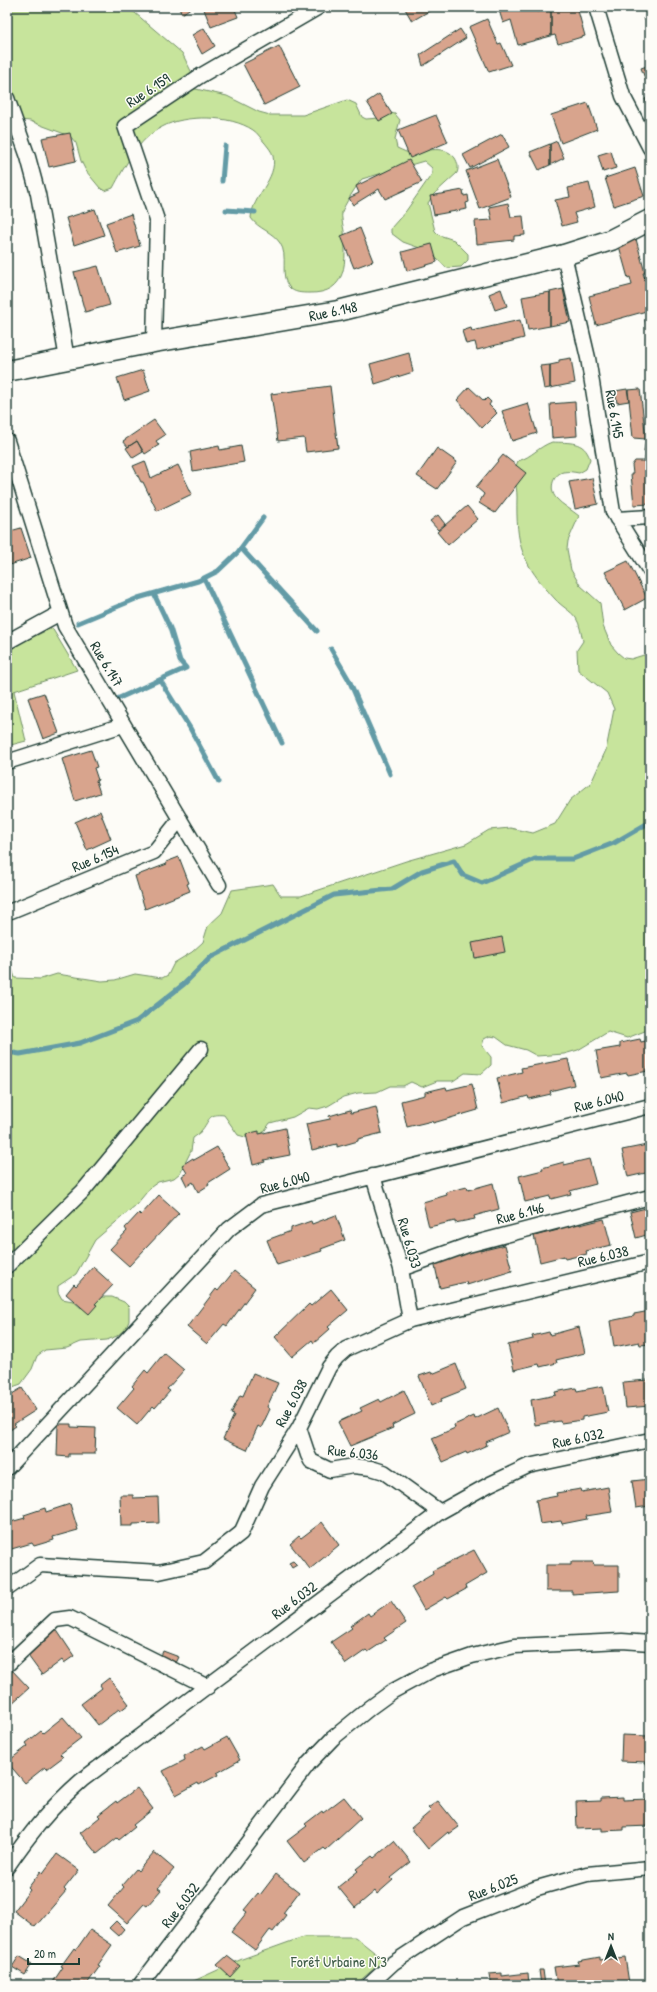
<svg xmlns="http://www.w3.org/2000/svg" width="657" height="1992" font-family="'Patrick Hand',sans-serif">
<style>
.green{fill:#c7e49c;stroke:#739068}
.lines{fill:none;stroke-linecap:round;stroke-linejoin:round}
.stream{stroke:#639ba6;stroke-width:5}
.building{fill:#d8a48d;stroke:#1f3d34}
.street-casing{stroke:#1f3d34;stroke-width:17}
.secondary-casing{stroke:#1f3d34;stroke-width:23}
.street{stroke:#fdfcf7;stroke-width:14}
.secondary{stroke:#fdfcf7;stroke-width:20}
.labels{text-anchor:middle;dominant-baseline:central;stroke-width:3;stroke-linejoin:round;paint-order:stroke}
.street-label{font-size:15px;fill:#1f3d34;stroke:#fdfcf7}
.park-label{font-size:15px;fill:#415e49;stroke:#fdfcf7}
</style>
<rect width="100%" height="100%" fill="#fdfcf7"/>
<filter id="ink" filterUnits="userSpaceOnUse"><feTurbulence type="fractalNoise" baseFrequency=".025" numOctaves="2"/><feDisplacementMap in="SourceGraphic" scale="8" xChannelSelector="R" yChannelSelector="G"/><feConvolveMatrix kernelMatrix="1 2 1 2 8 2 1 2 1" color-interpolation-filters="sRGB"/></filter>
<g filter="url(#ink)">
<!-- green -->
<path class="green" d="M7,7H128L182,53L192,73L185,81L187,87L227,96L259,112L270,115H303L347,100L356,104L362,117L366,119L379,118L386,112L395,114L400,120L395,139L397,148C400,149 403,151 406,152C422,154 443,142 455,158C458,163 459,168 457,173L434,194L428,203L435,231L439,235L454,240L468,254V260L461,267L447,268L428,251L403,242L391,233V228L406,211L432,174V168L424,161L362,179C358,183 343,207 342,212C341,218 343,225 344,231C346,260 349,294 309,293C302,293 294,293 289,287C279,275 289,256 280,243C272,231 258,229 251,218C252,196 278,179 273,156C272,151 268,147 265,143C261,139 258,133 253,130C231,115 185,114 162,127C138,139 125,166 113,188L105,191L100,188L86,171L81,161L76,143L70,136L30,121L19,120L7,110Z
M552,442C569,443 584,440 590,459L586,469L579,473C573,472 569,471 563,472C552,475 549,490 556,498C562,505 572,510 579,516L568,541L567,549L571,570L580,585L600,603L603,626L611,645L618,653L624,658L631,659L650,653V1029L627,1038L608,1032L578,1050L564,1054L537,1056L526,1050L507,1045L496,1037L490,1036L484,1039L482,1046L491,1057V1065L481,1074L465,1073L453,1081H437L422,1087L411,1082L403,1086H390L377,1092L358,1093L343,1097L328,1106L318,1109L309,1108L293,1117L270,1123L263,1133L252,1139L238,1135L224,1115C207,1113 210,1121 201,1131C199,1134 196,1136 193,1138L191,1151L180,1173L174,1178L158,1182L151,1187L136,1205L95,1240L76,1274L58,1286V1292L62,1299L73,1301L81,1308L102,1297H112L124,1302L129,1307V1321L126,1328L117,1336L107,1340L81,1342L67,1348L45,1350L37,1356L32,1369L21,1384L7,1389V953L15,978L41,979L57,974L102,981L115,980L135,974L162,978L168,975L174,963L192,952L203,942L208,926L222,913L232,890L273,884L281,896H301L406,861L466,844L489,830L510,828L533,833L555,824L570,800L591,783L606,750L614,709L607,693L578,670L577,650L583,641C581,634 580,624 576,618C571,611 561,606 555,599C521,562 516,546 517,497C517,484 512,473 518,461C532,457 538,447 552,442Z
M52,628L77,670L14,691L26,741L7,746V649Z
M303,1937H355L384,1960L355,1985H185L242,1959Z"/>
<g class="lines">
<!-- stream -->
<path class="stream" d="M222,181L225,146
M226,210L255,212
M241,548L317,631
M204,578L282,743
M78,623L138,598L198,581L218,571L238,552L263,518
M331,649L349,680L390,774
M160,680L190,728L219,782
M117,699L186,668L180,661L170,628L154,594
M7,1052L20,1054L80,1043L137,1021L184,984L211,957L334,895L392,889L422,871L454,861L463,875L482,883L535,859H573L614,843L650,822"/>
</g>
<!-- building -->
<path class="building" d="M178,7H192L182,14Z
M203,7H234L238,17L211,27Z
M404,7H430L431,10L412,21Z
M498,7H536L538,12L551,7V36L518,45L511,20L503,23Z
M551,7H579H577L585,36L558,44L555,35L551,36Z
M650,16V31L644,18Z
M487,19L498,44L501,43L511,65L489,72L469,27Z
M204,28L215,46L202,54L192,35Z
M460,29L466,38L423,66L420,55Z
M279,46L300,87L264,105L243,64Z
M650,65V91L641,68Z
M379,94L392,114L379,121L367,102Z
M650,97V115L645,99Z
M588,103L597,129L561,143L551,115Z
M436,115L448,142L410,158L398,130Z
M70,133L76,161L49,167L42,138Z
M502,134L509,147L470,168L463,155Z
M557,141L564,158L550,165V144Z
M550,144V165L539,170L530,152Z
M611,151L616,168L603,172L598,155Z
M497,159L511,197L480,209L466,171Z
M409,160L422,182L385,199L379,189L353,205L349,198L359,193L356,186Z
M635,168L644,196L614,206L605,178Z
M589,183L595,207L574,213L577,222L562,226L555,200L570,197L568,188Z
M463,190L464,196L468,195L469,202L466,203L467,209L434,215L430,196Z
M508,203L511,217L523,216L525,235L514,236V240L477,244L475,221L492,220L489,207Z
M95,209L104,235L74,245L66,218Z
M131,214L140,246L117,253L106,223Z
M360,228L373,261L354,268L341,236Z
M636,239L645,273H643L646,282L650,281V296H648L650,310L596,325L589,296L632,285L630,277L628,278L619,246Z
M432,244L437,262L407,271L402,252Z
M98,266L110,305L85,312L74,272Z
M501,289L507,306L495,310L489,294Z
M563,289L570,322L550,326V292Z
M550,292V326L528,330L522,297Z
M650,319V354L646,337L649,336L645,320Z
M520,320L524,338L477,350L475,342L466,344L462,331L471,328L472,331Z
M409,353L413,372L375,384L370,364Z
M571,358L575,383L550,388V365L559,363V360Z
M550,365V388L544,389L540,366Z
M143,370L150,391L124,400L117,378Z
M330,386L338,448L306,452L304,438L278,441L271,394Z
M469,387L484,401L487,398L491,402L489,405L497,413L482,428L457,400Z
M627,389L629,401L617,403L615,391Z
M640,389L646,439L633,438L628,390Z
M575,402L577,436L552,438L550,404Z
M528,403L537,433L512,441L502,411Z
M154,420L165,435L156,441L159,445L145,454L137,441L128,447L123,441Z
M646,439H650V451H644Z
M137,441L143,452L133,458L126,448Z
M219,446L220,450L241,446L244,462L193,471L190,452Z
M437,448L457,462L437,489L417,476Z
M503,455L526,473L495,513L479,503L484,494L476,487Z
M645,457H650V504L634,505L631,474H633L632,465L635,461H645Z
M145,461L151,478L178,465L192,494L157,511L143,482H141L133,466Z
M592,478L598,504L575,509L569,482Z
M467,506L478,519L448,545L437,532Z
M438,515L445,524L438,530L430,521Z
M21,528L31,558L7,566V532Z
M628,561L647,598L625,610L605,572Z
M44,693L59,733L43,739L28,698Z
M91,750L97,767L94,768L98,780L96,781L100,793L75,801L62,759Z
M100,811L111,839L87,850L75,822Z
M179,857L189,883L187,884L190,891L145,909L135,876L167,864L166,862Z
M502,937L505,952L475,958L472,943Z
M640,1039L641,1042L650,1040V1067L647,1068L648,1071L628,1075L627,1073L601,1078L596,1051L620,1047V1043Z
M568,1059L574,1085L550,1091L551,1094L529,1099L528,1096L503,1103L497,1078L522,1072L521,1068Z
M472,1084L478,1110L433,1123L432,1121L407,1127L401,1101L425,1095V1092L446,1087L447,1090Z
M376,1107L382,1133L358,1139V1141L337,1147V1144L312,1150L306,1124L330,1119L329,1116L350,1110L351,1113Z
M285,1128L290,1155L264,1160L265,1162L253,1165L246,1134L259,1131V1134Z
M650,1141V1172L628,1177L622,1150L647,1145L646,1142Z
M217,1147L230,1169L208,1183L209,1185L198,1192L193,1182L187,1186L182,1176L187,1173L182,1165L193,1158L194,1160Z
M589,1159L596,1184L570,1191L571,1194L551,1199L550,1196L525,1202L519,1176L543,1170L542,1168L564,1162V1165Z
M493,1183L499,1209L474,1216L475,1219L455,1223V1221L429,1227L423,1202L447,1195L446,1192L467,1187L468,1190Z
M159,1195L179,1213L129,1266L110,1249L127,1231L125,1228L139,1213L141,1215Z
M650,1207V1234L636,1238L630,1212Z
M336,1215L345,1240L321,1249L322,1251L277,1265L267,1240L291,1231V1228L311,1221L312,1224Z
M604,1219L611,1245L586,1251L587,1254L565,1259L564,1256L540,1262L534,1236L558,1230V1227L579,1222L580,1225Z
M505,1245L512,1271L467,1285L466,1282L440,1288L434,1262L459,1256V1253L479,1248L480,1251Z
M93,1267L113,1285L95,1304L97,1305L89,1314L66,1294L74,1284L76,1286Z
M234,1271L255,1288L227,1326L224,1324L207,1344L187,1327L216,1289L218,1291Z
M331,1289L348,1310L328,1327L330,1329L314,1343L312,1340L292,1357L275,1337L309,1304L311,1306Z
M650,1311V1344L640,1345L639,1342L614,1347L610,1321L634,1316V1314Z
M579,1327L585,1353L556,1360L557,1363L540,1367L539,1364L514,1370L508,1345L533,1339L532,1336L549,1332L550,1335Z
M164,1353L184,1370L167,1389L170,1391L155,1408L153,1406L137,1425L117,1408L134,1388L132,1386L145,1370L148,1373Z
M456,1364L466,1389L441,1399L442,1401L431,1406L419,1376L431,1372L432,1374Z
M253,1373L278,1383L267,1407L270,1409L261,1428L258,1426L247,1450L223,1439L234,1415L231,1414L240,1395L243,1396Z
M648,1376H650V1406L626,1408L623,1382L648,1380Z
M603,1386L608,1412L582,1417V1420L561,1423L560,1421L535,1425L531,1400L556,1395L555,1392L576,1388L577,1391Z
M22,1388L36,1410L14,1424L16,1426L7,1432V1397Z
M404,1390L415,1414L392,1425L393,1428L350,1446L338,1422L362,1411L360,1408L379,1399L381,1402Z
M498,1408L509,1432L486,1442L487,1445L467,1454L466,1452L443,1462L432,1438L455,1428L454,1425L474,1416L475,1419Z
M58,1424H71V1427L96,1428L95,1454H69V1457L57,1456Z
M650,1479V1506L636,1508L632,1481Z
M608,1487L612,1512L586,1516L587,1519L562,1524L561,1521L540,1524L536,1500L557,1496L556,1493L581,1489L582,1492Z
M120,1495H133V1498L158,1497L159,1523L133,1524V1526H121Z
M70,1504L78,1530L53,1537L54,1540L34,1546L32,1543L8,1550L7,1523L25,1518L24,1515L45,1508L46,1512Z
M322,1522L339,1545L310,1569L290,1544L299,1536L301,1538Z
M474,1550L487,1573L465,1586L466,1589L448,1599L446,1597L424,1610L411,1587L433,1574L432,1571Z
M293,1561L297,1565L292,1568L289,1563Z
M571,1562H593L594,1565H619V1591L572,1594V1591H546V1565H571Z
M391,1601L406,1623L384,1638L386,1640L368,1652L366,1650L346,1664L331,1642L352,1628L350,1626L368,1613L370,1616Z
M56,1629L74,1656L64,1663L62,1660L42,1675L26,1653L47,1638L45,1636Z
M163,1651L179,1657L174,1667L159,1661Z
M10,1668L29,1688L10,1705L12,1707L7,1712V1671Z
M109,1678L129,1704L120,1711L119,1709L98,1725L81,1704L102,1688L100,1685Z
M63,1717L81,1738L60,1754L63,1757L47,1769L45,1767L25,1783L7,1762L28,1746L26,1743L41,1731L43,1733Z
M648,1732H650V1765H646V1762L621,1761L622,1735L648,1736Z
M227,1737L240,1760L217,1773L218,1775L199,1785L198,1783L176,1795L163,1771L185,1760L184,1756L203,1746L205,1749Z
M137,1788L153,1809L133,1825L135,1827L119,1840L117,1838L97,1854L80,1833L100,1817L98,1815L116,1801L117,1803Z
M344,1797L361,1818L326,1850L324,1848L304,1863L287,1841L307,1826L305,1824L322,1811L323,1813Z
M623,1797V1800L649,1799L650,1826L624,1827V1830L602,1831V1828L577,1829L576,1802L601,1801V1798Z
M438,1801L459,1827L449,1834L448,1832L428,1849L411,1828L431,1811L428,1808Z
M394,1841L411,1862L391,1878L393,1880L377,1894L375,1891L355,1908L338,1887L358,1871L356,1869L372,1856L374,1858Z
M154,1852L174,1869L158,1888L161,1890L147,1906L144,1904L127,1923L108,1906L124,1887L122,1885L136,1869L138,1871Z
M57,1854L79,1870L64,1889L66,1891L35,1927L14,1911L30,1890L28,1888L41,1871L43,1873Z
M276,1874L299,1892L283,1913L286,1915L273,1932L270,1930L255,1950L231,1932L247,1912L244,1910L258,1893L260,1895Z
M116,1921L124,1929L118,1936L109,1928Z
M90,1930L112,1945L98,1965L100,1966L87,1984L85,1982L84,1985H51L63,1967L61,1966L74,1948L76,1950Z
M19,1956L32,1964L25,1975L12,1967Z
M227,1956L240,1966L230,1977L217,1965Z
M600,1957V1960L625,1957L629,1983L614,1985H557L554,1967L579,1964L578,1961Z
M539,1970H543L545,1985H541Z
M502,1973V1976L528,1973L529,1985H491L489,1974Z"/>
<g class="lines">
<defs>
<path id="street" d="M596,7L623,96L650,148
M7,98L28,157L38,194L67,359
M564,255L588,358L613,512L650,571
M154,342L157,220L125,126L200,76L319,7
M7,441L65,626L219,885
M617,519L650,517
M7,642L60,613
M7,762L123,725
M11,911L154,852L180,819
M373,1176L401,1269L410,1320
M7,1266L83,1191L201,1049
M401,1269L468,1245L650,1197
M299,1428L308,1455L311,1461L330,1470L353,1466L371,1468L384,1472L440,1512
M7,1468L229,1229L261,1205L650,1106
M7,1589L40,1565L159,1572L204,1562L241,1533L262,1486L299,1428L329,1367L337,1357L346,1349L410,1320L650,1262
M7,1665L55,1620L70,1618L208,1687
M7,1867C30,1833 51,1807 82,1780L440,1512L490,1484L528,1466L650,1440
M140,1985L309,1763L333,1738L371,1707L393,1691L432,1670L472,1656L515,1646L622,1641L650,1643
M369,1985L393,1963L463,1917L537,1888L587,1874L650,1868"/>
<path id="secondary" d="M7,371L154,342L338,311L564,255L611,240L650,220"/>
</defs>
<!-- street casing -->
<use href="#street" class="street-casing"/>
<!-- secondary casing -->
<use href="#secondary" class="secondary-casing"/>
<!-- street -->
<use href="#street" class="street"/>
<!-- secondary -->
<use href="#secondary" class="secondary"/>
</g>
</g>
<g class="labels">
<!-- street labels -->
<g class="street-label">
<text transform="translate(148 90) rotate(-33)">Rue 6.159</text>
<text transform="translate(333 311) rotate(-12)">Rue 6.148</text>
<text transform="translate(615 414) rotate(80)">Rue 6.145</text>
<text transform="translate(107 664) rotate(59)">Rue 6.147</text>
<text transform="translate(95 858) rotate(-23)">Rue 6.154</text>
<text transform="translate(599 1101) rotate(-14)">Rue 6.040</text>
<text transform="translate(285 1182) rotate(-15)">Rue 6.040</text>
<text transform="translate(520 1213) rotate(-15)">Rue 6.146</text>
<text transform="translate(410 1243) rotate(74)">Rue 6.033</text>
<text transform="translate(603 1256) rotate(-13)">Rue 6.038</text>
<text transform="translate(291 1403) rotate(-62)">Rue 6.038</text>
<text transform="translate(578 1438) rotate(-12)">Rue 6.032</text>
<text transform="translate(353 1452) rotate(6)">Rue 6.036</text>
<text transform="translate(294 1600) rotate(-37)">Rue 6.032</text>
<text transform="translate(493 1887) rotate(-21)">Rue 6.025</text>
<text transform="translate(180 1905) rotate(-53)">Rue 6.032</text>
</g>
<!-- park labels -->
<g class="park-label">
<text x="339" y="1961">Forêt Urbaine N°3</text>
</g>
</g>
<!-- margin -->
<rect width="657" height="1992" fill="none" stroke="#fdfcf7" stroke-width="24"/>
<rect x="12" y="12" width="633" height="1968" fill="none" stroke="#1f3d34" stroke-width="1.5" filter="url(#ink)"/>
<!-- north arrow -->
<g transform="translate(611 1946)" stroke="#fdfcf7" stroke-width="3" paint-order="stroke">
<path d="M0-3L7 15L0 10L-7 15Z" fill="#1f3d34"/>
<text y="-6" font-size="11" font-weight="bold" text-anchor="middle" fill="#1f3d34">N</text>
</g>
<!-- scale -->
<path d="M28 1958v6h51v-6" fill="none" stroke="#1f3d34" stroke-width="2"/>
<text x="34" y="1958" font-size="12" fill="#1f3d34" stroke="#fdfcf7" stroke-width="3" paint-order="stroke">20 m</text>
</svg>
